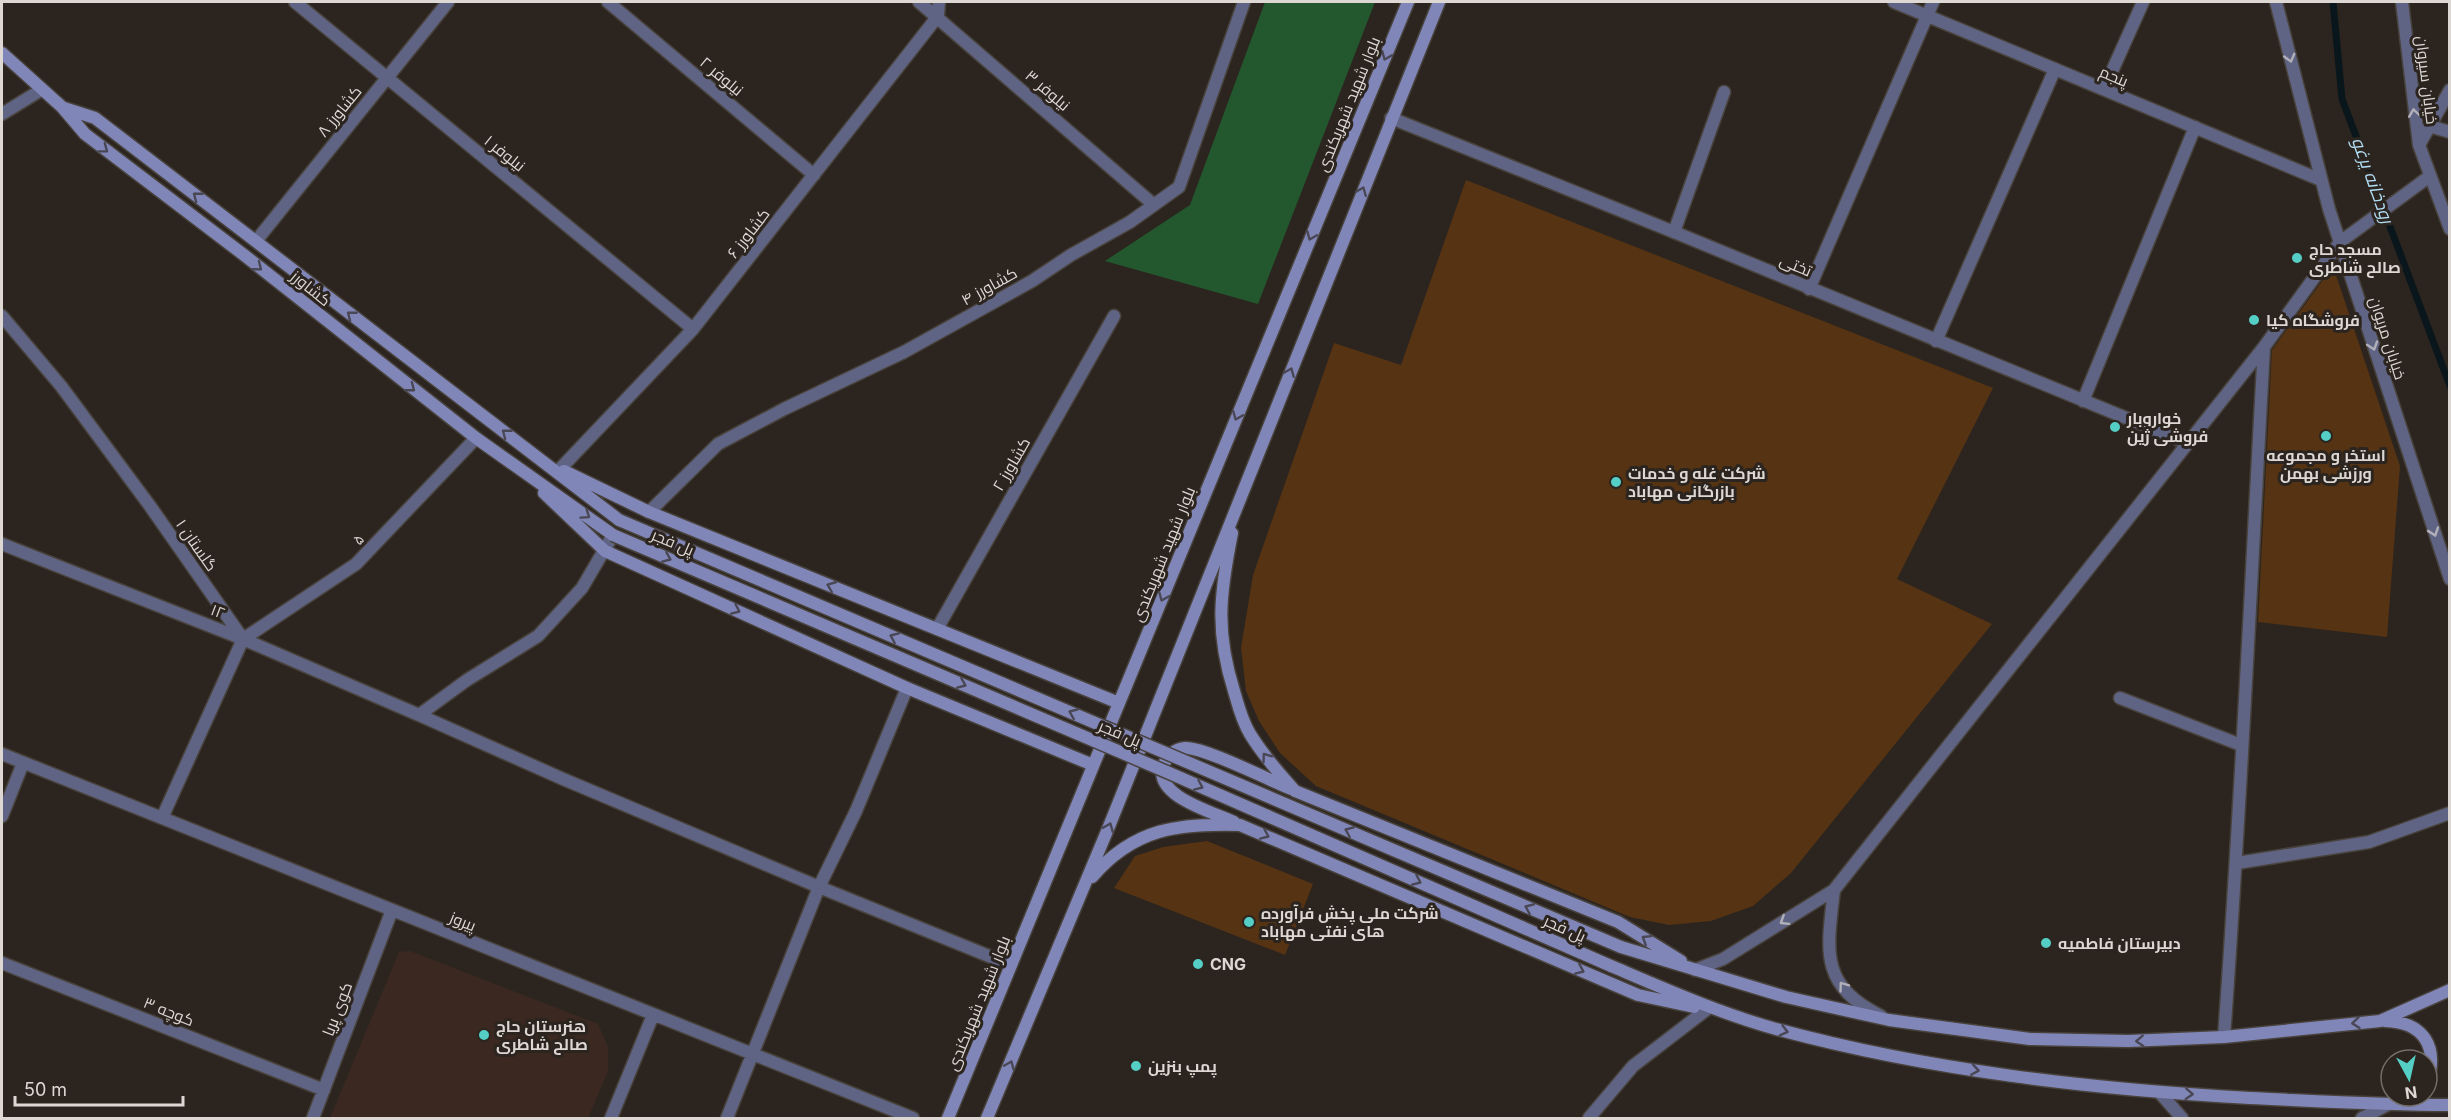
<svg xmlns="http://www.w3.org/2000/svg" width="2451" height="1120" font-family="Inter,Cairo,sans-serif">
<style>
.education{fill:#3b2921}
.green{fill:#23582e}
.lines{fill:none;stroke-linecap:round;stroke-linejoin:round}
.stream{stroke:#09161c;stroke-width:7}
.building{fill:#553313}
.minor-casing{stroke:#48423c;stroke-width:15}
.tertiary-casing{stroke:#48423c;stroke-width:15}
.secondary-casing{stroke:#48423c;stroke-width:15}
.minor{stroke:#606484;stroke-width:12}
.tertiary{stroke:#606484;stroke-width:12}
.secondary{stroke:#8186b9;stroke-width:12}
.secondary-bridge-casing{stroke:#48423c;stroke-width:15;stroke-linecap:butt}
.secondary-bridge{stroke:#8186b9;stroke-width:12}
.oneway{stroke:#4a4755}
.oneway2{stroke:#b1afb8}
.poi-dot{fill:#55cec6;stroke:#2c251f;stroke-width:2}
.labels{text-anchor:middle;dominant-baseline:central;stroke-width:6;stroke-linejoin:round;paint-order:stroke}
.street-label{font-size:16px;fill:#ddd8d4;stroke:#2c251f}
.poi-label{font-size:16px;font-weight:bold;fill:#ddd8d4;stroke:#2c251f;text-anchor:start}
.water-label{font-size:18px;font-style:italic;fill:#b1def5;stroke:#2c251f}
</style>
<rect width="100%" height="100%" fill="#2c251f"/>
<!-- education -->
<path class="education" d="M410,951L598,1024L608,1047V1071L588,1118H330L399,952Z"/>
<!-- green -->
<path class="green" d="M1265,2H1375L1258,304L1105,261L1190,205Z"/>
<g class="lines">
<!-- stream -->
<path class="stream" d="M2333,2L2342,99L2450,386"/>
</g>
<!-- building -->
<path class="building" d="M1466,180L1993,388L1897,579L1992,624L1791,873L1753,906L1711,921L1669,925L1630,917L1316,786L1280,753L1259,721L1246,691L1241,648L1253,575L1334,343L1401,365Z
M2333,266L2400,466L2387,637L2258,622L2272,350Z
M1207,841L1313,884L1285,955L1114,888L1135,856L1163,847Z"/>
<g class="lines">
<defs>
<path id="minor" d="M295,2L693,329
M608,2L814,175
M919,2L1154,205
M2104,89L2143,2
M2429,126L2450,132
M1674,232L1724,92
M256,241L448,2
M1809,289L1933,2
M2,316L61,386L150,506L243,639L162,818
M1936,341L2055,69
M2083,401L2195,127
M560,469L693,329L938,16L939,2
M649,512L718,444L784,409L904,352L1032,281L1071,255L1130,222L1179,187L1244,2
M613,535L582,588L538,636L467,680L419,715L563,779L819,887L856,811L907,688
M2,544L243,639L419,715
M937,629L1114,316
M243,639L356,564L476,438
M2120,698L2241,745
M2,754L913,1118
M2,816L23,763
M2237,863L2369,842L2450,813
M2,963L324,1090
M2160,1093L2182,1118
M313,1118L392,910
M611,1118L653,1015
M727,1118L819,887L1011,965
M2362,1118L2387,1105"/>
<path id="tertiary" d="M1894,2L2321,180
M2276,2L2329,209L2450,579
M2402,2L2419,145L2450,229
M2,114L41,90
M1391,118L1674,232L2187,443
M2419,145L2450,90
M1834,890C1827,951 1819,985 1881,1016
M1695,970L1723,959L1834,890L2264,347L2340,242L2430,176
M2224,1037C2241,807 2251,577 2264,347
M1589,1118L1633,1066L1706,1010"/>
<path id="secondary" d="M2,53L62,107L85,134L244,255L476,438L613,535
M64,108L95,118L619,520
M564,471L649,512L1119,703
M544,493L605,551L907,688L1093,765
M1232,533C1220,593 1215,631 1234,691C1238,705 1242,721 1250,734C1263,755 1279,773 1295,791L1618,922L1681,961
M1234,822C1213,812 1151,796 1164,764C1167,756 1175,749 1185,748C1202,746 1271,781 1291,789
M1092,877C1134,828 1179,823 1240,825L1638,995L1694,1007
M1621,947L1786,997L1889,1020L2030,1039L2128,1041L2224,1037L2380,1021L2450,990
M1611,966C1665,989 1719,1013 1776,1029C1931,1071 2091,1089 2250,1098C2317,1101 2383,1105 2450,1105
M2385,1021C2424,1022 2439,1047 2427,1083
M948,1118L1408,2
M987,1118L1110,824L1439,2"/>
</defs>
<!-- minor casing -->
<use href="#minor" class="minor-casing"/>
<!-- tertiary casing -->
<use href="#tertiary" class="tertiary-casing"/>
<!-- secondary casing -->
<use href="#secondary" class="secondary-casing"/>
<!-- minor -->
<use href="#minor" class="minor"/>
<!-- tertiary -->
<use href="#tertiary" class="tertiary"/>
<!-- secondary -->
<use href="#secondary" class="secondary"/>
<defs>
<path id="secondary-bridge" d="M619,520L1621,947
M613,535L1167,772L1611,966"/>
</defs>
<!-- secondary-bridge casing -->
<use href="#secondary-bridge" class="secondary-bridge-casing"/>
<!-- secondary-bridge -->
<use href="#secondary-bridge" class="secondary-bridge"/>
</g>
<!-- one-way arrows -->
<defs><path id="oneway-chevron" d="M-2-3.5L2.5 0L-2 3.5" fill="none" stroke-width="1.6" stroke-linecap="round" stroke-linejoin="round" transform="scale(1.5)"/></defs>
<g class="oneway">
<use href="#oneway-chevron" transform="translate(1386 56) rotate(112)"/>
<use href="#oneway-chevron" transform="translate(104 149) rotate(37)"/>
<use href="#oneway-chevron" transform="translate(1362 191) rotate(-68)"/>
<use href="#oneway-chevron" transform="translate(197 196) rotate(-142)"/>
<use href="#oneway-chevron" transform="translate(1311 236) rotate(112)"/>
<use href="#oneway-chevron" transform="translate(258 267) rotate(39)"/>
<use href="#oneway-chevron" transform="translate(351 315) rotate(-142)"/>
<use href="#oneway-chevron" transform="translate(1290 372) rotate(-68)"/>
<use href="#oneway-chevron" transform="translate(411 388) rotate(38)"/>
<use href="#oneway-chevron" transform="translate(1237 416) rotate(112)"/>
<use href="#oneway-chevron" transform="translate(506 433) rotate(-142)"/>
<use href="#oneway-chevron" transform="translate(586 515) rotate(35)"/>
<use href="#oneway-chevron" transform="translate(667 558) rotate(23)"/>
<use href="#oneway-chevron" transform="translate(831 586) rotate(-158)"/>
<use href="#oneway-chevron" transform="translate(1163 597) rotate(112)"/>
<use href="#oneway-chevron" transform="translate(736 610) rotate(24)"/>
<use href="#oneway-chevron" transform="translate(894 637) rotate(-157)"/>
<use href="#oneway-chevron" transform="translate(962 684) rotate(23)"/>
<use href="#oneway-chevron" transform="translate(1073 713) rotate(-157)"/>
<use href="#oneway-chevron" transform="translate(1266 757) rotate(-126)"/>
<use href="#oneway-chevron" transform="translate(1199 786) rotate(24)"/>
<use href="#oneway-chevron" transform="translate(1109 827) rotate(-68)"/>
<use href="#oneway-chevron" transform="translate(1349 831) rotate(-157)"/>
<use href="#oneway-chevron" transform="translate(1265 835) rotate(23)"/>
<use href="#oneway-chevron" transform="translate(1417 881) rotate(24)"/>
<use href="#oneway-chevron" transform="translate(1529 908) rotate(-157)"/>
<use href="#oneway-chevron" transform="translate(1646 939) rotate(-148)"/>
<use href="#oneway-chevron" transform="translate(1580 970) rotate(23)"/>
<use href="#oneway-chevron" transform="translate(2356 1023) rotate(174)"/>
<use href="#oneway-chevron" transform="translate(1784 1031) rotate(14)"/>
<use href="#oneway-chevron" transform="translate(2140 1041) rotate(177)"/>
<use href="#oneway-chevron" transform="translate(1010 1065) rotate(-67)"/>
<use href="#oneway-chevron" transform="translate(1975 1070) rotate(9)"/>
<use href="#oneway-chevron" transform="translate(2189 1094) rotate(3)"/>
</g>
<g class="oneway2">
<use href="#oneway-chevron" transform="translate(2290 58) rotate(75)"/>
<use href="#oneway-chevron" transform="translate(2414 113) rotate(-98)"/>
<use href="#oneway-chevron" transform="translate(2373 346) rotate(72)"/>
<use href="#oneway-chevron" transform="translate(2434 532) rotate(71)"/>
<use href="#oneway-chevron" transform="translate(1784 921) rotate(148)"/>
<use href="#oneway-chevron" transform="translate(1843 986) rotate(-126)"/>
</g>
<!-- markers -->
<g class="poi-dot">
<circle cx="2297" cy="258" r="6"/>
<circle cx="2254" cy="320" r="6"/>
<circle cx="2115" cy="427" r="6"/>
<circle cx="2326" cy="436" r="6"/>
<circle cx="1616" cy="482" r="6"/>
<circle cx="1249" cy="922" r="6"/>
<circle cx="2046" cy="943" r="6"/>
<circle cx="1198" cy="964" r="6"/>
<circle cx="484" cy="1035" r="6"/>
<circle cx="1136" cy="1066" r="6"/>
</g>
<g class="labels">
<!-- street labels -->
<g class="street-label">
<text transform="translate(722 76) rotate(40)">نیلوفر ۲</text>
<text transform="translate(2114 76) rotate(23)">پنجم</text>
<text transform="translate(2427 80) rotate(83)">خیابان سیروان</text>
<text transform="translate(1048 90) rotate(41)">نیلوفر ۳</text>
<text transform="translate(1348 104) rotate(-68)">بلوار شهید شهریکندی</text>
<text transform="translate(339 111) rotate(-51)">کشاورز ۸</text>
<text transform="translate(505 153) rotate(39)">نیلوفر ۱</text>
<text transform="translate(748 233) rotate(-52)">کشاورز ۶</text>
<text transform="translate(1796 265) rotate(23)">تختی</text>
<text transform="translate(989 286) rotate(-29)">کشاورز ۴</text>
<text transform="translate(311 288) rotate(39)">کشاورز</text>
<text transform="translate(2388 338) rotate(72)">خیابان مریوان</text>
<text transform="translate(1011 464) rotate(-60)">کشاورز ۲</text>
<text transform="translate(358 539) rotate(-46)">۵</text>
<text transform="translate(673 542) rotate(23)">پل فجر</text>
<text transform="translate(197 545) rotate(55)">گلستان ۱</text>
<text transform="translate(1163 554) rotate(-68)">بلوار شهید شهریکندی</text>
<text transform="translate(218 611) rotate(21)">۱۲</text>
<text transform="translate(1120 733) rotate(23)">پل فجر</text>
<text transform="translate(463 921) rotate(22)">پیروز</text>
<text transform="translate(1565 928) rotate(24)">پل فجر</text>
<text transform="translate(978 1003) rotate(-68)">بلوار شهید شهریکندی</text>
<text transform="translate(337 1009) rotate(-69)">کوی پریا</text>
<text transform="translate(169 1011) rotate(22)">کوچه ۳</text>
</g>
<!-- poi labels -->
<g class="poi-label">
<text x="2309" y="249">مسجد حاج<tspan x="2309" dy="18">صالح شاطری</tspan></text>
<text x="2266" y="320">فروشگاه کیا</text>
<text x="2127" y="418">خواروبار<tspan x="2127" dy="18">فروشی ژین</tspan></text>
<text x="2326" y="455" text-anchor="middle">استخر و مجموعه<tspan x="2326" dy="18">ورزشی بهمن</tspan></text>
<text x="1628" y="473">شرکت غله و خدمات<tspan x="1628" dy="18">بازرگانی مهاباد</tspan></text>
<text x="1261" y="913">شرکت ملی پخش فرآورده<tspan x="1261" dy="18">های نفتی مهاباد</tspan></text>
<text x="2058" y="943">دبیرستان فاطمیه</text>
<text x="1210" y="964">CNG</text>
<text x="496" y="1026">هنرستان حاج<tspan x="496" dy="18">صالح شاطری</tspan></text>
<text x="1148" y="1066">پمپ بنزین</text>
</g>
<!-- water labels -->
<g class="water-label">
<text transform="translate(2373 180) rotate(70)">رودخانه یرغو</text>
</g>
</g>
<!-- border -->
<rect width="2451" height="1120" fill="none" stroke="#ddd8d4" stroke-width="6"/>
<!-- north arrow -->
<g transform="translate(2409 1078) rotate(172)"><circle r="28" fill="#2c251f" stroke="#736d67" stroke-width="1.5"/>
<path d="M0-4.5L10 22L0 15L-10 22Z" fill="#55cec6"/>
<text y="-9" font-size="16" font-weight="bold" text-anchor="middle" fill="#ddd8d4">N</text>
</g>
<!-- scale -->
<path d="M15 1096v9h168v-9" fill="none" stroke="#ddd8d4" stroke-width="3"/>
<text x="24" y="1096" font-size="18" fill="#ddd8d4" stroke="#2c251f" stroke-width="4.5" paint-order="stroke">50 m</text>
</svg>
